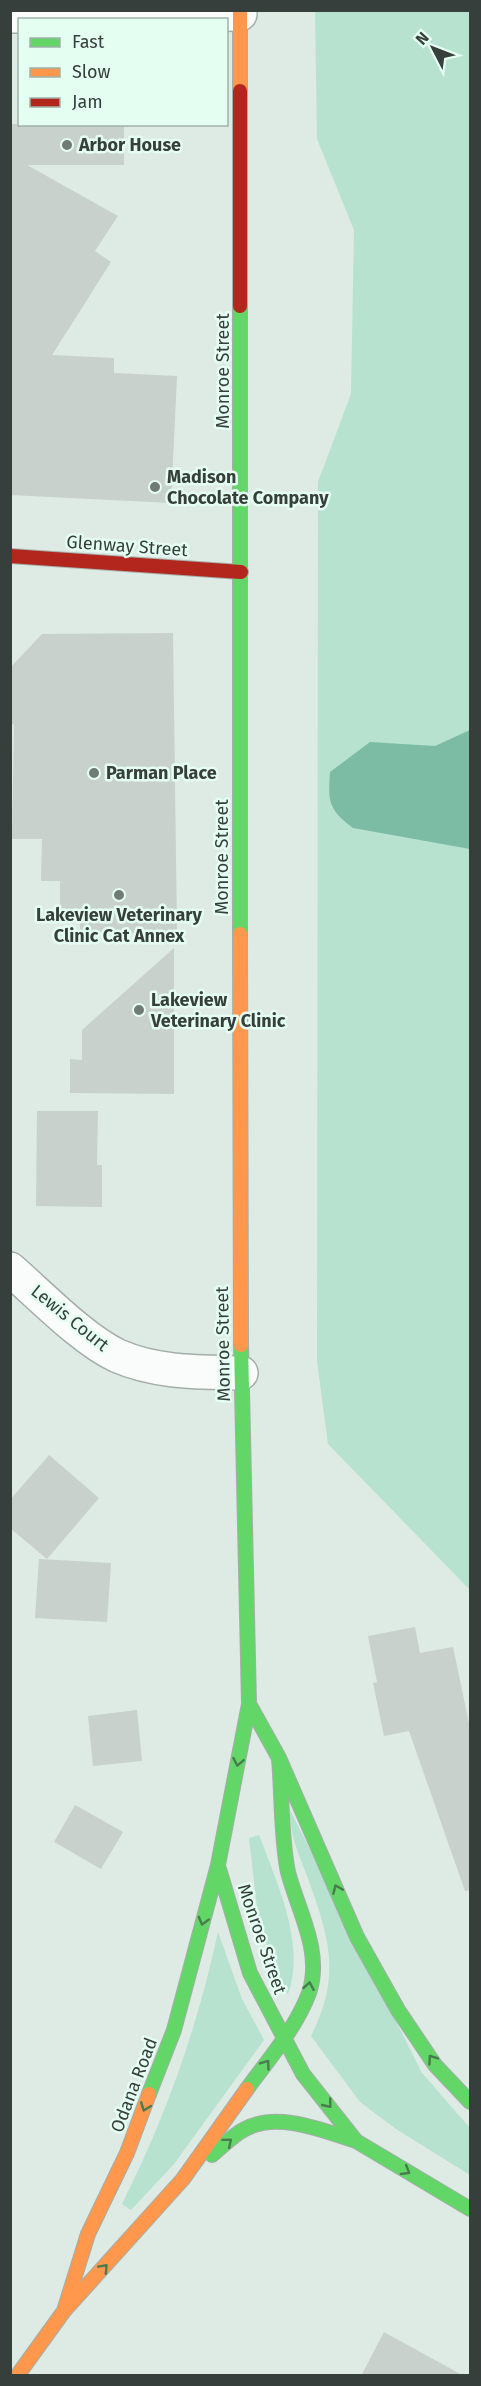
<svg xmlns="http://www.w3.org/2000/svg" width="481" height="2386" font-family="'Fira Sans',sans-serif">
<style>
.green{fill:#b6e2cf}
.water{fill:#7dbca4}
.building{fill:#c8d1cc}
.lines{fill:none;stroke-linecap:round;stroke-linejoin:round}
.street-casing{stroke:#a4aea9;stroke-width:36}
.fast-casing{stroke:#a4aea9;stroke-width:16}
.slow-casing{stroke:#a4aea9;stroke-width:16}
.jam-casing{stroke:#a4aea9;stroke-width:16}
.street{stroke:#fafcfb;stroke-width:33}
.fast{stroke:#63d668;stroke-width:14}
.slow{stroke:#ff974d;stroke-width:14}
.jam{stroke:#b3261e;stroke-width:14}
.oneway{stroke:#487b4d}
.poi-dot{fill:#717b76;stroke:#e5fef2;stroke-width:2}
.labels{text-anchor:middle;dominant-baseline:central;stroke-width:5;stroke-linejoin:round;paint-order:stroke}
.poi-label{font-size:18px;font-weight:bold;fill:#363f3b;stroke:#e5fef2;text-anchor:start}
.street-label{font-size:18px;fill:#363f3b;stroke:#e5fef2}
</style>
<rect width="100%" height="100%" fill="#deeae4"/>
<!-- green -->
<path class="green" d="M315,11H470V1590L328,1444L317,1361L318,482L351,394L354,230L317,139Z
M290,1810L422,2073L470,2128V2175L396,2129L360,2102L311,2036C342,1974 329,1937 307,1876C298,1852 290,1836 290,1810Z
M259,1835C277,1883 306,1944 288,1994L281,1989L258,1917L249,1838Z
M218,1932L242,1999L264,2040L174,2164L131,2210L122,2204C166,2116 197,2029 218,1932Z"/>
<!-- water -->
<path class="water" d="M470,730V849L353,828C328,809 328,802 330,772L370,742L435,746Z"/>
<!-- building -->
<path class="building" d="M10,124H124V165H27L118,216L95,251L111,262L52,355L114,358V373L177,376L171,503L10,495Z
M173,633L177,933H80V910L60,909V881H41L42,839H12L14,725L10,723V668L42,634Z
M174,948V1094L70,1093V1059L82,1060V1030Z
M37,1111H98L97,1165H102V1207L36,1206Z
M49,1455L99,1498L47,1559L10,1528V1500Z
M39,1559L111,1563L107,1622L35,1618Z
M415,1627L420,1653L453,1647L471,1733V1890L465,1891L409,1731L384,1736L373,1683L377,1682L368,1636Z
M137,1710L142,1761L93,1766L88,1716Z
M75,1805L123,1832L101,1869L54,1842Z
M384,2332L464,2376H361Z"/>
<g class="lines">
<defs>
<path id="street" d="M10,16L240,14
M10,1269C40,1295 83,1340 118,1356C157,1373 200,1372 241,1373"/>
<path id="fast" d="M240,306V934
M249,1704L279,1758L357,1937L398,2010L435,2065L470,2102
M219,1869L250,1973L303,2074L356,2141L470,2209
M247,2089C268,2060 296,2028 309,1993C323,1952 298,1911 288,1872C281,1840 282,1793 279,1758
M149,2094L174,2030L218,1865L249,1704L241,1345
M212,2155C223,2146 233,2135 245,2129C278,2111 324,2131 356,2141"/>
<path id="slow" d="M240,10V91
M240,934L241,1345
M64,2311L88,2234L127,2153L149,2094
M17,2376L64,2311L183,2179L247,2089"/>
<path id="jam" d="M240,91V306
M10,556L241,572"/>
</defs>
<!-- street casing -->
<use href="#street" class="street-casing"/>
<!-- fast casing -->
<use href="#fast" class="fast-casing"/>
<!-- slow casing -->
<use href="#slow" class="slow-casing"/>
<!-- jam casing -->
<use href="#jam" class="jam-casing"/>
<!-- street -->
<use href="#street" class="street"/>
<!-- fast -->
<use href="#fast" class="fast"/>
<!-- slow -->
<use href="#slow" class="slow"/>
<!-- jam -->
<use href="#jam" class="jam"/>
</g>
<!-- one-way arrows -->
<defs><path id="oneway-chevron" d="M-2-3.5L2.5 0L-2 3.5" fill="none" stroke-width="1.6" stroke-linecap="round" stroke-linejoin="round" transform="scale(1.5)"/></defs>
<g class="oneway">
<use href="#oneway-chevron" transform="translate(238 1762) rotate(101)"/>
<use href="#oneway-chevron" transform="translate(337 1889) rotate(-113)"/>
<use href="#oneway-chevron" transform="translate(203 1921) rotate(105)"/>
<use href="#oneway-chevron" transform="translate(309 1986) rotate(-80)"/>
<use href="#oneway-chevron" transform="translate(432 2059) rotate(-125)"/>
<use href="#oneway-chevron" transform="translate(266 2064) rotate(-54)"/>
<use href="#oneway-chevron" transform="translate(328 2104) rotate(51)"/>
<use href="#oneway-chevron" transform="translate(145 2107) rotate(111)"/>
<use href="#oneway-chevron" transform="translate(228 2142) rotate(-40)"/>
<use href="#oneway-chevron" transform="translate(406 2171) rotate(31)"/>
<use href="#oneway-chevron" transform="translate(104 2268) rotate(-47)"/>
</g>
<!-- markers -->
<g class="poi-dot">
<circle cx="67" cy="145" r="6"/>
<circle cx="155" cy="487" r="6"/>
<circle cx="94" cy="773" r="6"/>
<circle cx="119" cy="895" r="6"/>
<circle cx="139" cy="1010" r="6"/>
</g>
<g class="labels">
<!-- poi labels -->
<g class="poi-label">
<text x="79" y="145">Arbor House</text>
<text x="167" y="477">Madison<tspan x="167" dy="21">Chocolate Company</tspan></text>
<text x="106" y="773">Parman Place</text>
<text x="119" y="915" text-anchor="middle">Lakeview Veterinary<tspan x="119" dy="21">Clinic Cat Annex</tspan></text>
<text x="151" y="1000">Lakeview<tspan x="151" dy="21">Veterinary Clinic</tspan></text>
</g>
<!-- street labels -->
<g class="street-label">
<text transform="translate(223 371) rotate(-90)">Monroe Street</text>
<text transform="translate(127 546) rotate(4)">Glenway Street</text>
<text transform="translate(222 857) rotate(-90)">Monroe Street</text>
<text transform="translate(70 1318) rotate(39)">Lewis Court</text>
<text transform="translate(223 1344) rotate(-91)">Monroe Street</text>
<text transform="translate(262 1939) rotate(71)">Monroe Street</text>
<text transform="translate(134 2085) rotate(-69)">Odana Road</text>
</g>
</g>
<!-- border -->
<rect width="481" height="2386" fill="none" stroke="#363f3b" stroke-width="24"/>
<!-- legend -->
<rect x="18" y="18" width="210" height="108" fill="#e5fef2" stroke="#9fb2a9" stroke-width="1.5"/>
<rect x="30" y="38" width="30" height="9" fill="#63d668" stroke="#9fb2a9" stroke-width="1.5"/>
<text x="72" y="48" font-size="18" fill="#363f3b">Fast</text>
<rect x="30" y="68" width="30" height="9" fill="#ff974d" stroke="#9fb2a9" stroke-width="1.5"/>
<text x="72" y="78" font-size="18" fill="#363f3b">Slow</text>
<rect x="30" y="98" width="30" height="9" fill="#b3261e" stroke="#9fb2a9" stroke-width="1.5"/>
<text x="72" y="108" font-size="18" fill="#363f3b">Jam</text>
<!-- north arrow -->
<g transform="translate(433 48) rotate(312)" stroke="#e5fef2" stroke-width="4.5" paint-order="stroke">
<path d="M0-4.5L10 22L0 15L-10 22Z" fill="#363f3b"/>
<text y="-9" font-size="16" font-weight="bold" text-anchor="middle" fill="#363f3b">N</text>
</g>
</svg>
